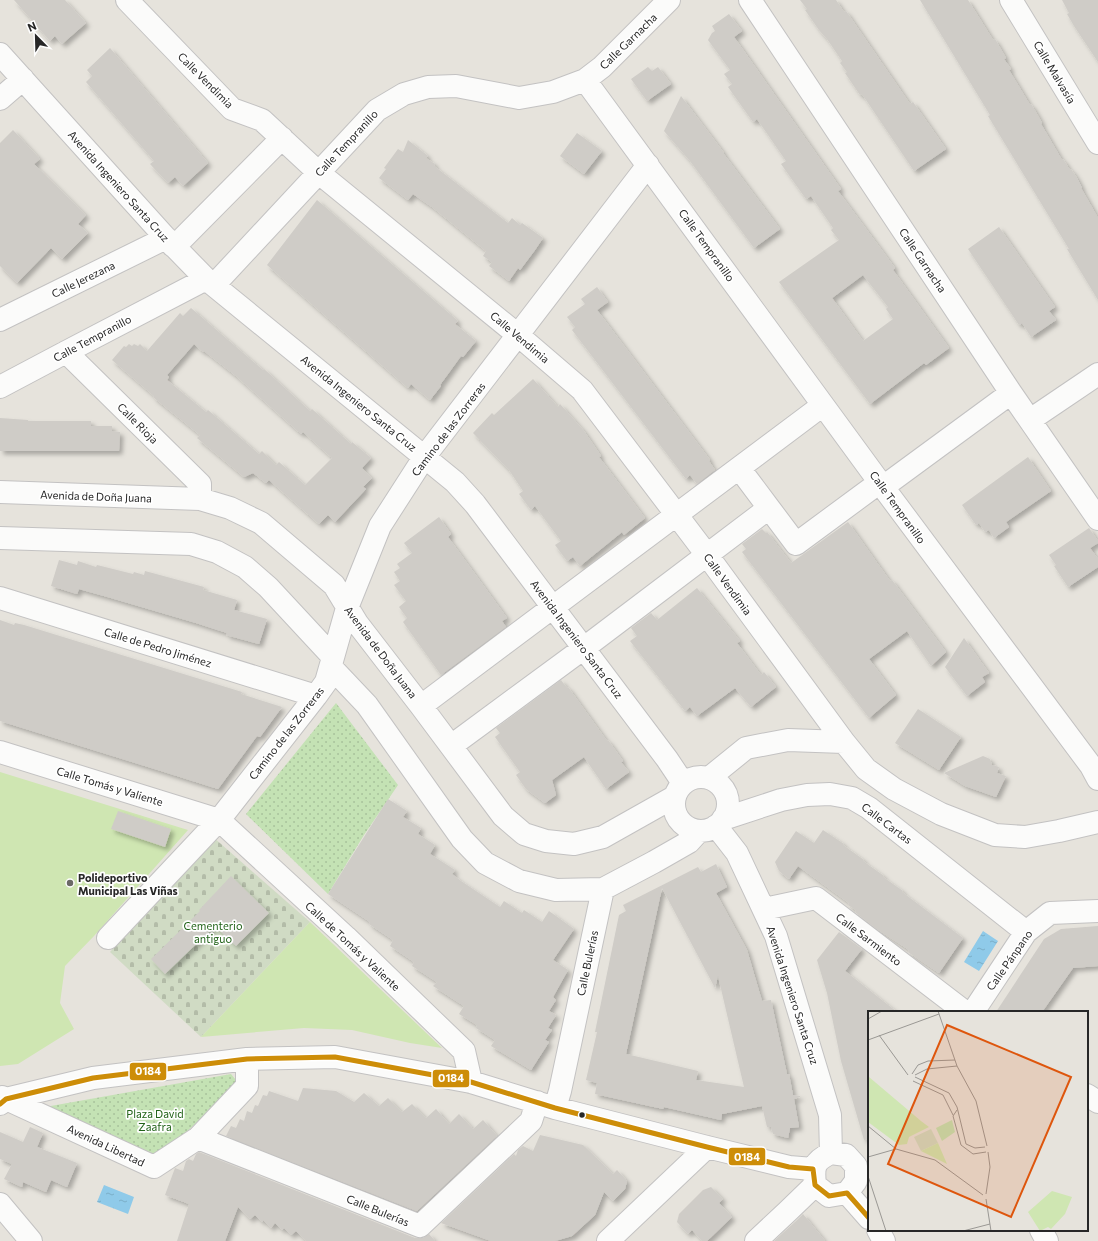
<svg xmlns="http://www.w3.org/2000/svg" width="1098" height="1241" font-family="Commissioner,sans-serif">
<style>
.cemetery{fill:url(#cemetery-stones)}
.park{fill:url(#park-dots)}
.pitch{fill:#cfe6b2}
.water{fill:url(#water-ripples)}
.building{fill:#cfccc7;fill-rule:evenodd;filter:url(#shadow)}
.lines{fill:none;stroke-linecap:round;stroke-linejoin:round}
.minor-casing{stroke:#c3c2c2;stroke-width:24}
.minor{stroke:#fbfbfa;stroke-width:22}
.bus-1-casing{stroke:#fff;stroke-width:8}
.bus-1{stroke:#cd8d08;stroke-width:5}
.poi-dot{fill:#6a6966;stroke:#fff;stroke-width:1.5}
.bus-dot{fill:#272727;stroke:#fff;stroke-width:1.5}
.labels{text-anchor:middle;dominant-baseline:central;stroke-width:3.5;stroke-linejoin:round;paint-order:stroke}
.street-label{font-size:11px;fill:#272727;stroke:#fff}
.poi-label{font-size:11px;font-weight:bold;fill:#272727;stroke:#fff;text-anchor:start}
.park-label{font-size:11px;fill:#226319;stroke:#fff}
.inset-road{fill:none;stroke:#9a9894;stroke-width:1}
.view{fill:#de560d;fill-opacity:0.15;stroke:#de560d;stroke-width:2}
.inset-edge{fill:none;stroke:#272727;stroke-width:2}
.line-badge{stroke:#fff;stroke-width:1.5}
.badge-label{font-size:11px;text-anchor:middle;font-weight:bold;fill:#fff}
</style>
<defs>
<pattern id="cemetery-stones" width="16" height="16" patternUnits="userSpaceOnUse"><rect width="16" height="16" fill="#d0dbc4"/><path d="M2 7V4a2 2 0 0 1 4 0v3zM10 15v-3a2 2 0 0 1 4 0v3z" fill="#b3bca8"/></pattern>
<pattern id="park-dots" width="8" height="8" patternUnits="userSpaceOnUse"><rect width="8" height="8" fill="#c4e2b4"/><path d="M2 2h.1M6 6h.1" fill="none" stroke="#a8c29b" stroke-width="1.8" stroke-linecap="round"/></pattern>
<pattern id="water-ripples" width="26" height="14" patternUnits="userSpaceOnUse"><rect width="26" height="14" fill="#8fcae9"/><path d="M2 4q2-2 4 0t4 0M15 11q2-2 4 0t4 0" fill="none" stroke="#7baec8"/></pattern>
<filter id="shadow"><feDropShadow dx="3.5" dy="3.5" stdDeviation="2" flood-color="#0004"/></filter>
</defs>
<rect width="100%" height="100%" fill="#e6e3dc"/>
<!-- cemetery -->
<path class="cemetery" d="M213,837L310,922L201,1037L110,952Z"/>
<!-- park -->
<path class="park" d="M336,703L398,785L364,835L328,894L246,814Z
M231,1074L236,1080L235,1087L168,1149L152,1154L45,1107Z"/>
<!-- pitch -->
<path class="pitch" d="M0,772L188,830L94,936L65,966L60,1003L74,1029L18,1064L0,1066Z
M310,922L442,1048L410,1043L352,1030L304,1028L201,1037Z"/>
<!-- water -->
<path class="water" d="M983,931L998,941L979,971L964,962Z
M104,1185L134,1197L128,1214L97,1202Z"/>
<!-- building -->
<path class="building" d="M14,0H65L86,23L62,44L55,36L50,41Z
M800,0H836L844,12L846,11L910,104L913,102L946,149L914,171L862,94L860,95L845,73L847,72L840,63L842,61L827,39L819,30L805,10L807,9Z
M920,0H968L993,40L995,39L1006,58L1004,59L1011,69L1009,70L1030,105L1031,104L1037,114L1042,123L1041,124L1062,160L1063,159L1070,170L1071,169L1077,178L1082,188H1081L1098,218V300L1067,249H1069L988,116L990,115Z
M1062,0H1098V62L1074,26L1067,14L1069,13Z
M729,14L742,31L734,37L841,189L838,191L895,268L893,270L949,348L926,365L924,363L870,404L779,282L839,240L831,230L833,228L811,196L806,199L781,164L786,161L757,119L753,122L728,87L732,84L724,74L730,70L708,40L712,33L715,31L712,26ZM863,275L888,307L886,309L893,319L863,341L832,298Z
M110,48L208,163L183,186L175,177L168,183L150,164L154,161L86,82L92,76L87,70Z
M648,67L652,71L658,67L671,84L647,101L631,79Z
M681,96L724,153H723L780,229L754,248L690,161L664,131Z
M13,130L40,159L34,164L86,215L78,224L88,233L62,259L51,248L17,283L0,266V143Z
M577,133L602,151L584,174L560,156Z
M408,140L428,156L426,158L435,164L434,166L508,223L512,218L520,225L522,223L543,238L535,250L520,270L518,268L509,281L489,266L492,262L483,256L486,251L432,207L413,194L408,200L379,178L386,169L384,168L398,149L403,152Z
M317,200L443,308L458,321L455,324L476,341L463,357L461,356L440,385L441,386L430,400L411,384L408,388L267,265Z
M999,227L1055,307L1049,311L1056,320L1031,337L1022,323L1019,325L968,249Z
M597,287L608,302L597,310L710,460L709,461L715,470L697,484L690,475L686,479L572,330L575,327L567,317L585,304L581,299Z
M191,308L263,370L264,369L310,411L312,409L351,444L352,442L371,458L362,468L372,478L363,487L366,489L335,522L328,515L319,524L269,480L266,483L253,473L244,477L197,438L200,435L153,397L154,396L112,360L124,346L126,347L129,344L132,346L134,344L138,346L140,344L147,351L180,313L183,316ZM194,344L203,352L204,351L236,376L301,434L303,432L332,458L305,485L279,462L276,465L262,451L259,454L208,410L206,412L167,380L169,377L167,375Z
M533,379L558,407L560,404L584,431L601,456L599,457L645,518L624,535L622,532L580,566L573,557L567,561L555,545L561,541L535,506L531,510L519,494L523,491L509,470L473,433L492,413L494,415Z
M0,418L28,420V421H91V426H112V431L120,432L119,451H0Z
M1028,457L1051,491L1006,522L1009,527L994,538L989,530L985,532L979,523L976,525L962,505Z
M439,517L451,534L448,537L507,618L502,621L506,627L441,675L403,622L407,618L399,607L406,601L394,585L400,581L394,572L400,568L397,564L412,553L404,543Z
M848,522L890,581L892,580L946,652L931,666L907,631L869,659L896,695L869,718L742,552L746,549L742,544L762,529L766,533L767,532L791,563Z
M1089,528L1098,541V543L1090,548L1098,559V567L1068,587L1054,566L1056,565L1049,555Z
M59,560L77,565L78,561L96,567L97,565L133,574L134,572L144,575L145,571L204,587L203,590L237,600L234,610L267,619L259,644L226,635L227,633L196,623L111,598L79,589L77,594L51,586Z
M697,588L740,641L737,643L761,675L764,672L776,687L751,707L735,688L697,716L690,707L685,711L630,641L637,636L631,628L651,613L657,620Z
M0,620L14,625L15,623L24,625L242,692L241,694L282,707L260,737L257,736L218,789L161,771L0,721Z
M964,638L989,673L982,677L985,682L967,696L945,667Z
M561,680L567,688L568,687L607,741L608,740L623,761L621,762L629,772L606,789L584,757L552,780L556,795L545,803L526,789L516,775L520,772L495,737L500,733L496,728Z
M918,709L961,737L939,770L895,743Z
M983,756L990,759L992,765L999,767L997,773L1006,776L996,797L965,786L944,773Z
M388,799L407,811L403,817L421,828L418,834L435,845L430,854L455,870L452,874L461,881L500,907L504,901L522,913L524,910L542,922L549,911L574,929L553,960L568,970L553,997L556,1000L549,1011L556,1015L548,1028L552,1030L545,1040L549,1042L531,1070L491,1046L495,1040L476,1028L477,1025L459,1014L464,1006L433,986L437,982L412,966L414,962L390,946L393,940L369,924L370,922L328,894Z
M118,811L171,829L165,847L111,829Z
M823,830L844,844L843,845L864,860L863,861L884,876L883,877L903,891L902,892L963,938L939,973L908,952L909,950L877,929L855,912L856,910L848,905L849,903L798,866L789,879L779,871L775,862L796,831L814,843Z
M716,864L727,887L716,893L747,950L762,1001L771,1000L787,1074H789L793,1095L800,1096V1097L794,1099L799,1127L790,1128L788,1138L773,1134L771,1127H767L762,1106L722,1114L721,1120L664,1107L663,1109L595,1094L597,1083L586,1080L597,1032H595L619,915L626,911L623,905L698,867L701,872ZM662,888L715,988L718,976L744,1087L696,1080L698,1071L626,1054Z
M231,876L269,913L236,946L215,926L165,974L151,959L200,911L199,910Z
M1098,926V966L1073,968L1042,1012H996L1044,939L1061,929Z
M839,932L862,949L845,971L897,1012H869V1139L864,1140L841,1061L827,993L817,960Z
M303,1088L336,1091L354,1102L364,1093L379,1106L388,1098L402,1112L412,1104L426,1118L436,1109L449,1124L459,1114L473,1129L483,1120L497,1136L417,1211L226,1136L231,1126L236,1128L240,1119L244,1121L247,1111L252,1113L255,1105L258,1106L263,1095L267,1096L269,1091L298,1101Z
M30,1127L43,1133L37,1147L77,1163L67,1187L51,1180L46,1192L23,1182L22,1187L4,1179L12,1164L0,1159V1132L23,1142Z
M540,1135L583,1145L613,1174L617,1170L627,1181L625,1189L613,1201L604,1192L595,1215L572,1236L555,1241H491L441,1223L514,1154L516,1156L518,1150L523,1146L533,1151Z
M199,1152L415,1238H423L429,1234L435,1241H306L296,1231L291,1235L284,1228L282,1230L275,1223L271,1228L263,1220L262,1222L255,1215L250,1219L238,1207L225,1241H177L189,1204L165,1195L175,1168L183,1171L186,1161L189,1159L193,1161L196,1154Z
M711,1187L723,1199L719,1203L732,1217L707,1241H702L692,1230L688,1234L677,1222L679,1214L703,1190Z
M803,1214L825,1241H774L796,1221Z"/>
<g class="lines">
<defs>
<path id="minor" d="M127,0L232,109L262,120L319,173L519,336L582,390L707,555L844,742
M750,0L1011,393L1098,519
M1011,0L1098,143
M0,54L166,238L206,279L455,482L475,504L667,759L683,783
M585,80L883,487L1091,766L1098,779
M0,99L23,79
M173,246L183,238L282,138
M214,285L377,110L404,94L428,87L456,86L519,98L553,92L585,80L602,67L669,0
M0,320L166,238
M66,352L200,484V499
M0,387L66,352L206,279
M1030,420L1098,374
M883,487L1011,393
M0,492L200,499L230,508L261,523L334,585L357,623L421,706L503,816L524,834L546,841L574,844L603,837L674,797
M769,508L796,544L880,482
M0,538L191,544L217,552L245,567L268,587L333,657
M0,598L316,696
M331,667L367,705L462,839L485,863L519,881L556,890L603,889L654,862L689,842L699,831
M421,706L823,405
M451,746L584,648L769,508L739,468
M0,752L219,820L346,937L464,1051L471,1082
M674 804a27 27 0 1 1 54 0a27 27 0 1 1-54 0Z
M709,778L746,748L788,740L844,742L866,769L894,789L941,814L995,835L1025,837L1059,831L1098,822
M723,819L781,800L807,795L830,794L852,798L869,808L1026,932
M716,826L737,853L776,936L830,1115L831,1153
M764,909L816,898L965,1012
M108,938L219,820L316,696L326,682L347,608L380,526L425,456L648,165
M973,1012L1026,932L1050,913L1098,911
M1087,1095L1098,1102
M2,1097L154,1167L198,1138L247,1086V1059
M0,1104L6,1099L93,1078L247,1059L335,1057L471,1082L555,1108L707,1147L789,1167L813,1169
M555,1108L560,1091L603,889
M198,1138L420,1226L531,1121L537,1102
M831,1153L846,1155L856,1166V1181L847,1193L829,1196L815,1185C813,1166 814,1161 831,1153Z
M847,1193L869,1218
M0,1204L31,1241
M878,1230L884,1241
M1041,1230L1047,1241
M608,1241L707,1147
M756,1241L787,1212L815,1185"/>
</defs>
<!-- minor casing -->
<use href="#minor" class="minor-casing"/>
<!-- minor -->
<use href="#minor" class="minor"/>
<defs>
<path id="bus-1" d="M0,1104L6,1099L93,1078L247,1059L335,1057L471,1082L555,1108L707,1147L789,1167L813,1169L815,1185L829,1196L847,1193L869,1218"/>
</defs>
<!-- bus-1 casing -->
<use href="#bus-1" class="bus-1-casing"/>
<!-- bus-1 -->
<use href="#bus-1" class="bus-1"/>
</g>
<!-- markers -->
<circle class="poi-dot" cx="70" cy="883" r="4"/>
<circle class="bus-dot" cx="582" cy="1115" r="3.5"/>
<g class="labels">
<!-- street labels -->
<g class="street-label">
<text transform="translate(628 41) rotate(-44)">Calle Garnacha</text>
<text transform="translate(1055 72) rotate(59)">Calle Malvasía</text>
<text transform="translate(206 80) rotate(45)">Calle Vendimia</text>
<text transform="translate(346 143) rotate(-47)">Calle Tempranillo</text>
<text transform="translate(119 186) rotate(48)">Avenida Ingeniero Santa Cruz</text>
<text transform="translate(707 245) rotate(54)">Calle Tempranillo</text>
<text transform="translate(923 260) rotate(56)">Calle Garnacha</text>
<text transform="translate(83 279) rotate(-26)">Calle Jerezana</text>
<text transform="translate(520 337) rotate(40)">Calle Vendimia</text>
<text transform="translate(92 338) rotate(-28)">Calle Tempranillo</text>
<text transform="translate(359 403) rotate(39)">Avenida Ingeniero Santa Cruz</text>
<text transform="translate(138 423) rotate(45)">Calle Rioja</text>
<text transform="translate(448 429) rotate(-53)">Camino de las Zorreras</text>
<text transform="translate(96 496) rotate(2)">Avenida de Doña Juana</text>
<text transform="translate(898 507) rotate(54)">Calle Tempranillo</text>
<text transform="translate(728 584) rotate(54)">Calle Vendimia</text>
<text transform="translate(577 639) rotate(53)">Avenida Ingeniero Santa Cruz</text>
<text transform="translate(158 647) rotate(17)">Calle de Pedro Jiménez</text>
<text transform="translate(381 652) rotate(53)">Avenida de Doña Juana</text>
<text transform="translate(286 733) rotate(-52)">Camino de las Zorreras</text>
<text transform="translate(110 786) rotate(17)">Calle Tomás y Valiente</text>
<text transform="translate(887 823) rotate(37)">Calle Cartas</text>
<text transform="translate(869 939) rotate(37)">Calle Sarmiento</text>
<text transform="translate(353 946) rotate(43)">Calle de Tomás y Valiente</text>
<text transform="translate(1009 960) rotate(-55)">Calle Pánpano</text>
<text transform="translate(587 963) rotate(-78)">Calle Bulerías</text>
<text transform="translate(793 995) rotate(72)">Avenida Ingeniero Santa Cruz</text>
<text transform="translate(106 1145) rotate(25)">Avenida Libertad</text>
<text transform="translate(378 1210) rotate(22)">Calle Bulerías</text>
</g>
<!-- poi labels -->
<g class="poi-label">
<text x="78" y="877">Polideportivo<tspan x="78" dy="13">Municipal Las Viñas</tspan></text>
</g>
<!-- park labels -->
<g class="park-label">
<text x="213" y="925">Cementerio<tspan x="213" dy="13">antiguo</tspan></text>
<text x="155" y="1113">Plaza David<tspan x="155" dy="13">Zaafra</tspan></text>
</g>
</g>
<!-- overview -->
<g transform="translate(868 1011)">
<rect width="220" height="220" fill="#e6e3dc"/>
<path d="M63,118L70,132L53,140L46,126Z" fill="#d0dbc4"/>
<path d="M84,109L87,121L74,130L68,117Z" fill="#c4e2b4"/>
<path d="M1,66L53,110L61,116L41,126L39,133L31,134L0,111ZM70,132L79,153L53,140ZM184,180L204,186L197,203L183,218L180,216L172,220L160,201Z" fill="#cfe6b2"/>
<path class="inset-road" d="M70,0L89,55L108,90L119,135M0,8L14,0M11,24L40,64M0,29L71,3M44,63L50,54L60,50L87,49M47,64L59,58L89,55M47,66L81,82L89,96L98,133L107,137L117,136M45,70L75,84L85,104M89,99L85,105L93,134L105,143L118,141M0,115L28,138L67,149L115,184M0,146L28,138M0,165L18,220M118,183L122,156L120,141M118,188L123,220M95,220L122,213"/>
<path class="view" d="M79,14L203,66L143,206L20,153Z"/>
<rect width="220" height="220" class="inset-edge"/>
</g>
<g class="line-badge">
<rect x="129" y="1062" width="38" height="19" rx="4" fill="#cd8d08"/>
<rect x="432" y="1069" width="38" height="19" rx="4" fill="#cd8d08"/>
<rect x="728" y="1147" width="38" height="19" rx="4" fill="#cd8d08"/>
</g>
<g class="badge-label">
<text x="148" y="1075">0184</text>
<text x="451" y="1082">0184</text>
<text x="747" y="1161">0184</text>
</g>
<!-- north arrow -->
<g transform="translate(36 36) rotate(337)" stroke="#ffffff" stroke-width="3" paint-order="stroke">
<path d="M0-3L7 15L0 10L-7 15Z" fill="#272727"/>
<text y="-6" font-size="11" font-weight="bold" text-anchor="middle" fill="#272727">N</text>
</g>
</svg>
